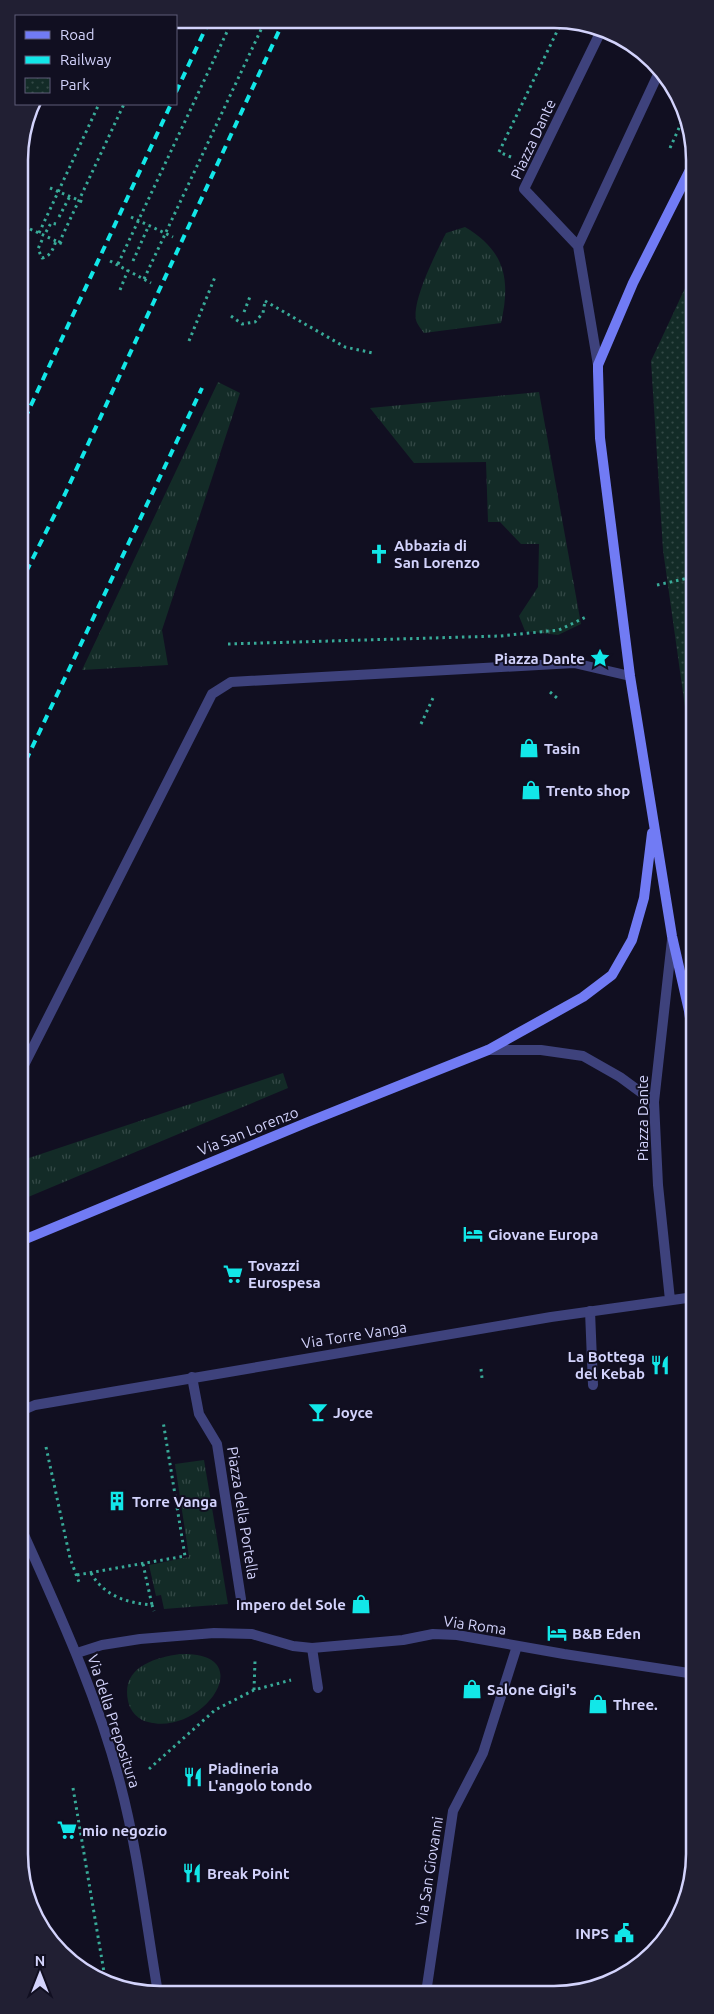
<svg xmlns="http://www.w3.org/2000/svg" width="714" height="2014" font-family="Ubuntu,sans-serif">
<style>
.grass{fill:url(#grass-tufts)}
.park{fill:url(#park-dots)}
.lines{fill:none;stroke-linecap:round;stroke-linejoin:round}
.path{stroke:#38aa98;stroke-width:3;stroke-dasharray:2.5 4;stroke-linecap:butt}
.service{stroke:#3e427c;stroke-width:10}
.pedestrian{stroke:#3e427c;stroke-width:10}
.minor{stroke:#3e427c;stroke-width:10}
.tertiary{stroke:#3e427c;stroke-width:10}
.secondary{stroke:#717bf4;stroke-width:10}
.rail{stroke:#12e7e8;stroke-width:4;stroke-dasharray:8 6;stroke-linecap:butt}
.labels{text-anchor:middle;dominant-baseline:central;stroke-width:4;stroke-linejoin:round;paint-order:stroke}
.street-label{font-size:15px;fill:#d3d3fc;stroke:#110f21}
.poi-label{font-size:15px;font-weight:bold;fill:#d3d3fc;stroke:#110f21;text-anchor:start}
.rim{fill:none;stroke:#d3d3fc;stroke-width:2.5}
</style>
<defs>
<pattern id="grass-tufts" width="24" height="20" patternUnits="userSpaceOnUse" patternTransform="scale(1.25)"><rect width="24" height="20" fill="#132b27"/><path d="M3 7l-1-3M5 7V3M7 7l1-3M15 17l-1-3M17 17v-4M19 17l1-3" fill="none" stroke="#344947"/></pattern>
<pattern id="park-dots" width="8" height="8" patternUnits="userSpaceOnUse" patternTransform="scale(1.25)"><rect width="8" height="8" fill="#132b27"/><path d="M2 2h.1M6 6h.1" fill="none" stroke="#344947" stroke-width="1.8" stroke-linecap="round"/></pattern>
</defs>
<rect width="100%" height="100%" fill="#110f21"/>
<!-- grass -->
<path class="grass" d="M465,227C505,251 511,279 501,323L424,333C421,329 417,324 416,320C412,300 437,251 446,233Z
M218,382L240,393L162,630L168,665L82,670Z
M539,392L581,624L558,635L525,631L519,616L538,587L539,544H521L500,522H488L486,462L414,463L370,408Z
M283,1073L288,1088L21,1200L20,1161Z
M204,1460L228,1604L164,1609L161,1595L156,1596L149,1565L189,1557L175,1464Z
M180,1654C262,1651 203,1737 148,1722C138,1720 130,1711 128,1701C121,1667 154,1658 180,1654Z"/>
<!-- park -->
<path class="park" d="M693,271V764L663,550L651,361Z"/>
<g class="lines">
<!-- path -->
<path class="path" d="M670,148L684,117
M511,157L499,152L562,21
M50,188L85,203
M59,217L70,196
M131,217L173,237
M30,229L65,245
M46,232L51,223L56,224
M39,233L99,104
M42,240L38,249L42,258C51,256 53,249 56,241
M59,243L124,104
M110,261L151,283
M133,261L149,225
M118,264L233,19
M144,279L266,19
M120,290L128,270
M265,301L345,347L373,353
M244,312L251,294
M231,316L242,324L255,322L263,313L265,301
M189,341L215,277
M657,585L693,577
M228,644L500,636L559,630L586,617
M550,692L557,698
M421,724L433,698
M481,1369L482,1378
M691,1418L694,1435
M46,1447L70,1558L80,1585
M143,1564L152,1605
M91,1573C104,1596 127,1603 152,1605L154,1611
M77,1575L185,1556L163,1421
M254,1690L255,1661
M149,1769L215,1710L254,1690L291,1680
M73,1788L105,1978"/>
<!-- service -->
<path class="service" d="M578,246L524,189L601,31
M598,365L578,246L660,70
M20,1073L212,694L231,682L574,663L630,676
M590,1311L593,1385
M312,1648L318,1688"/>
<!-- pedestrian -->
<path class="pedestrian" d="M192,1377L199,1414L217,1444L241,1599
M426,1993L453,1811L483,1753L517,1646"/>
<!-- minor -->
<path class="minor" d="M77,1653L102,1645L140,1639L214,1633L252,1634L293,1646L312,1648L403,1640L433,1634L457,1635L564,1654L695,1674"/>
<!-- tertiary -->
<path class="tertiary" d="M488,1050H541L583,1056L620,1077L654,1102
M670,1300L658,1185L654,1102L672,940
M21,1411L35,1405L551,1317L694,1297
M21,1528C58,1611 97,1694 120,1783C138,1851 146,1923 158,1993"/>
<!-- secondary -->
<path class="secondary" d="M693,164L633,283L598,365V371L600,438L630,676L672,936L689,1011L694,1046
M21,1241L308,1122L488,1050L583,997L612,975L632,940L644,898L652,833"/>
<!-- rail -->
<path class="rail" d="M176,92L210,19
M19,431L171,104
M20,584L65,494L284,20
M20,773L202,388"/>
</g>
<!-- icons -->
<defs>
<symbol id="church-bare" viewBox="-9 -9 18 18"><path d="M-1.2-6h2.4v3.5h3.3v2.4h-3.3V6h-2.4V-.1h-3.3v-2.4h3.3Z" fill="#12e7e8" stroke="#110f21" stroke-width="2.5" paint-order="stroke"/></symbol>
<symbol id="sight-bare" viewBox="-9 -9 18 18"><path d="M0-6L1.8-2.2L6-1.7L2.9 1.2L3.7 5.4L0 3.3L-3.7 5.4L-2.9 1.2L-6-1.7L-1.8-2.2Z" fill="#12e7e8" stroke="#110f21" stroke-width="2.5" paint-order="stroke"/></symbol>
<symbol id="shop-bare" viewBox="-9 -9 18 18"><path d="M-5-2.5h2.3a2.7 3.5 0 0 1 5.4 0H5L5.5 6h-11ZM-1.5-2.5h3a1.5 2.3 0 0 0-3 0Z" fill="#12e7e8" stroke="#110f21" stroke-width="2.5" paint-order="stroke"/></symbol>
<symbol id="hotel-bare" viewBox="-9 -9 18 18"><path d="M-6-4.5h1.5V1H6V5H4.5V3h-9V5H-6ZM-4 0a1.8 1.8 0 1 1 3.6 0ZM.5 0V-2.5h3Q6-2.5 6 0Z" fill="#12e7e8" stroke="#110f21" stroke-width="2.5" paint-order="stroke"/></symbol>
<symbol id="supermarket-bare" viewBox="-9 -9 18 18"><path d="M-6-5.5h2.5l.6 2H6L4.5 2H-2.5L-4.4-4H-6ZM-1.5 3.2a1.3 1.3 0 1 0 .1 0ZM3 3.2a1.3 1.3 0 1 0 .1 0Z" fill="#12e7e8" stroke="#110f21" stroke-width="2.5" paint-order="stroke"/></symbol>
<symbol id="restaurant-bare" viewBox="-9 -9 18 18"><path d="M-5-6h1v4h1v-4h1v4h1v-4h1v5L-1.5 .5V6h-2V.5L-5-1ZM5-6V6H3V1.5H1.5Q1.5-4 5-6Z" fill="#12e7e8" stroke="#110f21" stroke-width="2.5" paint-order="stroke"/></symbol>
<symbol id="bar-bare" viewBox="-9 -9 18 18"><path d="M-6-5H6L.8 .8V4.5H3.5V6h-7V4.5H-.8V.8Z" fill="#12e7e8" stroke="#110f21" stroke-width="2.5" paint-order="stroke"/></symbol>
<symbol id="building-bare" viewBox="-9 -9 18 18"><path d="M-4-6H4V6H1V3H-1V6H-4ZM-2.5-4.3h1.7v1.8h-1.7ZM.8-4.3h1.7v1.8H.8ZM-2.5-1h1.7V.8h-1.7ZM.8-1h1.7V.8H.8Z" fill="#12e7e8" stroke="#110f21" stroke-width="2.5" paint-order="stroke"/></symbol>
<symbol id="civic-bare" viewBox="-9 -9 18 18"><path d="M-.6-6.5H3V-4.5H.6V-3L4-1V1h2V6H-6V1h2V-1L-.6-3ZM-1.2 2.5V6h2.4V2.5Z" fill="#12e7e8" stroke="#110f21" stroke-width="2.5" paint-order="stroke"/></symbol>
</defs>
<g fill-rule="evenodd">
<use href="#church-bare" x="365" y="540" width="28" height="28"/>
<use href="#sight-bare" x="586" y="644" width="28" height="28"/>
<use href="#shop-bare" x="515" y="734" width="28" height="28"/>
<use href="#shop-bare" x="517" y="776" width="28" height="28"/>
<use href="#hotel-bare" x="459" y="1220" width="28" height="28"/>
<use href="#supermarket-bare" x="219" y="1260" width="28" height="28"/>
<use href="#restaurant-bare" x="646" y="1351" width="28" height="28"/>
<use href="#bar-bare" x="304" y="1398" width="28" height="28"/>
<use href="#building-bare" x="103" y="1487" width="28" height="28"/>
<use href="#shop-bare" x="347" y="1590" width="28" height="28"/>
<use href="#hotel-bare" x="543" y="1619" width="28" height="28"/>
<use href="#shop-bare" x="458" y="1675" width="28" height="28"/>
<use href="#shop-bare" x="584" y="1690" width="28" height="28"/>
<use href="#restaurant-bare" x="179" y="1763" width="28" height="28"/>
<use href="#supermarket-bare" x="53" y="1816" width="28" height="28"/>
<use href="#restaurant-bare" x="178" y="1859" width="28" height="28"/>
<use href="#civic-bare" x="610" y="1919" width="28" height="28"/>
</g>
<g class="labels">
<!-- street labels -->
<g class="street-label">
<text transform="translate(533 139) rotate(-65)">Piazza Dante</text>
<text transform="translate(642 1118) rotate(-90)">Piazza Dante</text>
<text transform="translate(248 1131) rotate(-22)">Via San Lorenzo</text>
<text transform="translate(354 1335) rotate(-9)">Via Torre Vanga</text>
<text transform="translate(243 1513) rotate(81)">Piazza della Portella</text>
<text transform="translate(475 1625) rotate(8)">Via Roma</text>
<text transform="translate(114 1721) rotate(72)">Via della Prepositura</text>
<text transform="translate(429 1871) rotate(-81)">Via San Giovanni</text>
</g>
<!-- poi labels -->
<g class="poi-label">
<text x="394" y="545">Abbazia di<tspan x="394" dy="17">San Lorenzo</tspan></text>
<text x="585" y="658" text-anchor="end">Piazza Dante</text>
<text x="544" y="748">Tasin</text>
<text x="546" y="790">Trento shop</text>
<text x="488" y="1234">Giovane Europa</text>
<text x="248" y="1265">Tovazzi<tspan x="248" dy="17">Eurospesa</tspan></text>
<text x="645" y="1356" text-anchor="end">La Bottega<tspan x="645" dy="17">del Kebab</tspan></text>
<text x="333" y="1412">Joyce</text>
<text x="132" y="1501">Torre Vanga</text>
<text x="346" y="1604" text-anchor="end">Impero del Sole</text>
<text x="572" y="1633">B&amp;B Eden</text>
<text x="487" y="1689">Salone Gigi's</text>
<text x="613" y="1704">Three.</text>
<text x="208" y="1768">Piadineria<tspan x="208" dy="17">L'angolo tondo</tspan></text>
<text x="82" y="1830">mio negozio</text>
<text x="207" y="1873">Break Point</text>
<text x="609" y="1933" text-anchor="end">INPS</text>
</g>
</g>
<!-- crop -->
<path d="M0 0H714V2014H0ZM160 28H554A132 132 0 0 1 686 160V1854A132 132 0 0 1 554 1986H160A132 132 0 0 1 28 1854V160A132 132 0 0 1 160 28Z" fill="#211f33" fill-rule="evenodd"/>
<path class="rim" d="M160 28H554A132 132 0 0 1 686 160V1854A132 132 0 0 1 554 1986H160A132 132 0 0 1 28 1854V160A132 132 0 0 1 160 28Z"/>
<!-- legend -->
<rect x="15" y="15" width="162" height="90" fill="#110f21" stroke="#5f5d79"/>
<rect x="25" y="31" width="25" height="8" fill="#717bf4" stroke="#5f5d79"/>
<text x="60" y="40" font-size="15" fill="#d3d3fc">Road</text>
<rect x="25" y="56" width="25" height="8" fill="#12e7e8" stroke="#5f5d79"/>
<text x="60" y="65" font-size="15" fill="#d3d3fc">Railway</text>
<rect x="25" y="78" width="25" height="15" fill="url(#park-dots)" stroke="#5f5d79"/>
<text x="60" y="90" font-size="15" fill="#d3d3fc">Park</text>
<!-- north arrow -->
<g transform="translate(40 1974)" stroke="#110f21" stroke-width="4" paint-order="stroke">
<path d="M0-4L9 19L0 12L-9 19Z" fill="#d3d3fc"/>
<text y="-8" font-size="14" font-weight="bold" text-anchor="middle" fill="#d3d3fc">N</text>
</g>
</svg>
